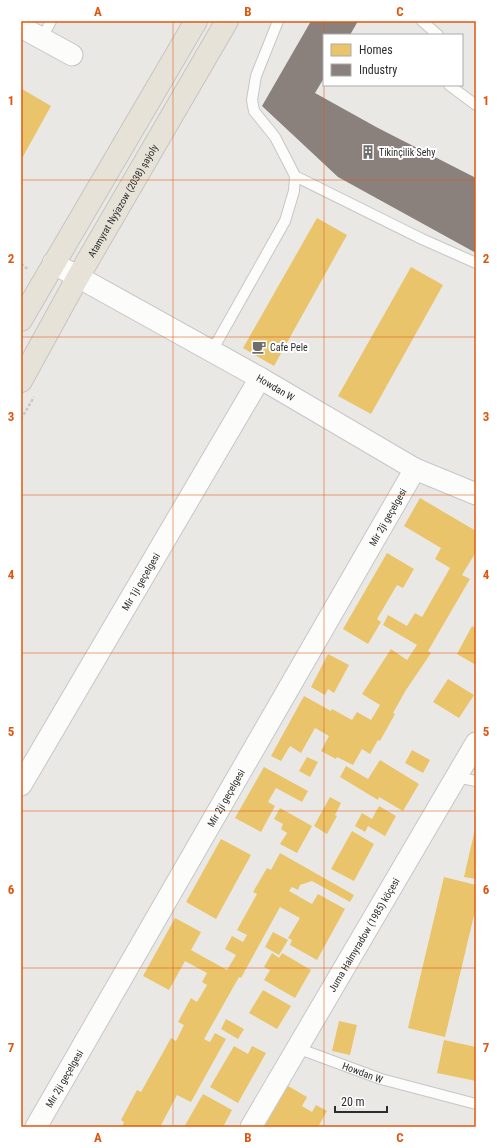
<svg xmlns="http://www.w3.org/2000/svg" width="497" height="1148" font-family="'Roboto Condensed',sans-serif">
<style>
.homes{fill:#e9c46a}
.industry{fill:#8a817c}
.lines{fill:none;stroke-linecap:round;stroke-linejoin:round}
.service-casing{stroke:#c7c6c7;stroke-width:12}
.minor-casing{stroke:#c7c6c7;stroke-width:23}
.primary-casing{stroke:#c6c5c3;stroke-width:24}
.path{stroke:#c8c8c8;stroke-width:2.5;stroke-dasharray:3 2;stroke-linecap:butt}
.service{stroke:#fcfcfb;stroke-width:10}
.minor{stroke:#fcfcfb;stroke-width:21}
.primary{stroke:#e6e2d7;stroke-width:22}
.grid{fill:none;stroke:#df570e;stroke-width:1;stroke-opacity:0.55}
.labels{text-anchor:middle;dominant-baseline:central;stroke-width:4;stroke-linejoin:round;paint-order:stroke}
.poi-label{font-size:10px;fill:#2d2d2d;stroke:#fff;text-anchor:start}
.street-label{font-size:10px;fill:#2d2d2d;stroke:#fff}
.neatline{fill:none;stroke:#df570e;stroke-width:1.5}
.grid-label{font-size:13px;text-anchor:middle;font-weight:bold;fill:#df570e}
</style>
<rect width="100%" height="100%" fill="#eae8e5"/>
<!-- homes -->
<path class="homes" d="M22,89L51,106L21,160V90Z
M317,218L347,235L274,366L243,348Z
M411,267L443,285L371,414L338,396Z
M420,498L476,531V552L462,575L470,579L428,651L431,653L406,690L393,713L395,714L380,741L378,740L370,754L362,749L353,765L337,757L336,759L321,751L329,736L315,728L301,753L290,746L281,761L271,756L304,696L331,711L332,709L352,720L357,712L371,720L380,705L362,694L391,649L407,660L417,645L383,625L388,615L407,626L415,613L422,617L450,568L435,559L441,548L404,526Z
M387,553L414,569L403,588L397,585L377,619L381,622L368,644L343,629Z
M472,626L476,629V665L457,654Z
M328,654L349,665L334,693L328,689L325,695L311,687Z
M448,679L474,695L459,718L433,702Z
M412,750L430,760L423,773L405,763Z
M307,757L318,762L310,777L299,771Z
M380,760L419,784L403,811L379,797L378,800L340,777L346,766L368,779Z
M264,767L308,791L302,802L276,788L268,802L275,806L261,832L235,818Z
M330,797L341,803L335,815L337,816L327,834L314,826Z
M379,806L396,816L385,836L368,826L365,832L355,826L362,813L372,819Z
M280,808L312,826L297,853L280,844L287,833L281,829L283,824L274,819Z
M475,829H476V879L464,877Z
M352,831L374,844L354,881L331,869Z
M221,839L251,855L216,919L186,902Z
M280,853L354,895L350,902L312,881L300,885L298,890L292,887L289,891L312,904L318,894L345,909L317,960L290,945L292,940L288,938L300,918L280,907L241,978L239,977L204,1039L210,1042L215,1033L226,1039L191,1102L177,1095L161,1125L164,1127H122L124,1122L121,1120L137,1090L141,1092L171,1038L176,1041L184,1025L178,1022L191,998L197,1002L207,985L202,982L207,973L185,961L169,990L143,976L175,918L201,932L191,950L227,970L236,955L225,949L232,936L243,942L247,935L237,930L257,894L253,892L267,868L271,870Z
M444,877L476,885V907L445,1037L408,1028Z
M273,932L288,940L279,955L265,947Z
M272,953L279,958L282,953L311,970L295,998L264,980L270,970L264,967Z
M263,990L291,1006L277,1029L249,1013Z
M226,1019L244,1029L238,1039L221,1029Z
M339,1021L357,1025L350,1055L332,1051Z
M444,1040L476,1047V1081L437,1073Z
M234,1046L248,1054L252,1046L266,1053L238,1103L210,1087Z
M288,1086L307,1097L302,1106L312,1112L316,1105L327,1111L318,1127H264Z
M203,1094L232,1110L223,1127H184Z"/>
<!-- industry -->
<path class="industry" d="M311,21H358L350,35H324V78L315,93L378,128L476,178V253L338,177L262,106Z"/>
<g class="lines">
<defs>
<g id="service">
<path d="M422,21L438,35"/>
<path d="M42,38L51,21"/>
<path d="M449,85L476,105"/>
<path d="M295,176L422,239L476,263"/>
<path d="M212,351L285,221L294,191L295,176L290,166L275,137L254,111L252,100L256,76L278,21"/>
<path d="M456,777L476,781"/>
<path id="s1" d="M297,1048L381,1079L476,1104"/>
</g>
<g id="minor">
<path d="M21,27L72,55"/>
<path id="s2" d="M53,263L260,378L415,469L476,494"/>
<path id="s3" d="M21,785L260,378"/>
<path id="s4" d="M36,1127L415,469"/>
<path id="s5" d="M251,1127L476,743"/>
</g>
<g id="primary">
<path d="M21,320L196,21"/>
<path id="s6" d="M21,381L78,277L227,21"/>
</g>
</defs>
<!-- service casing -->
<use href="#service" class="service-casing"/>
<!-- minor casing -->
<use href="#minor" class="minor-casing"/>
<!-- primary casing -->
<use href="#primary" class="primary-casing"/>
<!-- path -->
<path class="path" d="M21,264L29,270
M21,419L34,397"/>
<!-- service -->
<use href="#service" class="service"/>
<!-- minor -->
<use href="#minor" class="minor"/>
<!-- primary -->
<use href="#primary" class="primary"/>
</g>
<!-- grid -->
<path class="grid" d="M173,21V1127M324,21V35M324,35V85M324,85V1127M21,180H476M21,337H476M21,495H476M21,653H476M21,811H476M21,968H476"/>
<!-- icons -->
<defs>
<symbol id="building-bare" viewBox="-9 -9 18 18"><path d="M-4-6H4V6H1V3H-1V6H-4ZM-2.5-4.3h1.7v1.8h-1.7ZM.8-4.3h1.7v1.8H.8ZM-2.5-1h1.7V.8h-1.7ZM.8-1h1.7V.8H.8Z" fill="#6f6e6d" stroke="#fff" stroke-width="2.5" paint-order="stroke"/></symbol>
<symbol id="cafe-bare" viewBox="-9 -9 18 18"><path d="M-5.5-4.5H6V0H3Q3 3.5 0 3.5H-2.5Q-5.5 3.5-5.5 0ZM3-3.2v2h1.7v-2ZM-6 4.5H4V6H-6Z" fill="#6f6e6d" stroke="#fff" stroke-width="2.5" paint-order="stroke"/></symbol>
</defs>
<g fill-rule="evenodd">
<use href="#building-bare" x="358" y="142" width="20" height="20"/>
<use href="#cafe-bare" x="249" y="337" width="20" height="20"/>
</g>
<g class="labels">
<!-- poi labels -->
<g class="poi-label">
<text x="379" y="152">Tikinçilik Sehy</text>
<text x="270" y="347">Cafe Pele</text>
</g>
<!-- street labels -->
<g class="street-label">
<text stroke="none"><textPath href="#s6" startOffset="207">Atamyrat Nyýazow (2038) şaýoly</textPath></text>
<text stroke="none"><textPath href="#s2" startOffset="255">Howdan W</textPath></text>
<text stroke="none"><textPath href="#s4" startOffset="704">Mir 2ji geçelgesi</textPath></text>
<text stroke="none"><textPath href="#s3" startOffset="236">Mir 1ji geçelgesi</textPath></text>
<text stroke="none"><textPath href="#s4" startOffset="380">Mir 2ji geçelgesi</textPath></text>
<text stroke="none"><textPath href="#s5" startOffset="223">Juma Halmyradow (1985) köçesi</textPath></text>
<text stroke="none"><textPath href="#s1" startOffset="70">Howdan W</textPath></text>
<text stroke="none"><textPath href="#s4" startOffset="56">Mir 2ji geçelgesi</textPath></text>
</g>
</g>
<!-- border -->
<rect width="497" height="1148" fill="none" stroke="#ffffff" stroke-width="44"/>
<!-- legend -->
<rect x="323" y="34" width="140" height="52" fill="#ffffff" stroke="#ababab"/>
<rect x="331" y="44" width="20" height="12" fill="#e9c46a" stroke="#ababab"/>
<text x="359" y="54" font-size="12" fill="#2d2d2d">Homes</text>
<rect x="331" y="64" width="20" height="12" fill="#8a817c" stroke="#ababab"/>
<text x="359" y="74" font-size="12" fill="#2d2d2d">Industry</text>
<!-- scale -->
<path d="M335 1106v6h52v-6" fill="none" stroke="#2d2d2d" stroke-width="2"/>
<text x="341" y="1106" font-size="12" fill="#2d2d2d" stroke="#ffffff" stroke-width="3" paint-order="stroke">20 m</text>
<rect x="22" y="22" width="453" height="1104" class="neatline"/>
<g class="grid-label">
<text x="98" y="16">A</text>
<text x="248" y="16">B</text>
<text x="400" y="16">C</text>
<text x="11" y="105">1</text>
<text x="486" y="105">1</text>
<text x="11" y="263">2</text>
<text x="486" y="263">2</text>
<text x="11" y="421">3</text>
<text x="486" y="421">3</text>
<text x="11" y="579">4</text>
<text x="486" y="579">4</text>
<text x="11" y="736">5</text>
<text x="486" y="736">5</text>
<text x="11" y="894">6</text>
<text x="486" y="894">6</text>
<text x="11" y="1052">7</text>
<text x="486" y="1052">7</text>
<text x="98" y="1142">A</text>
<text x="248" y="1142">B</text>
<text x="400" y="1142">C</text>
</g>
</svg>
